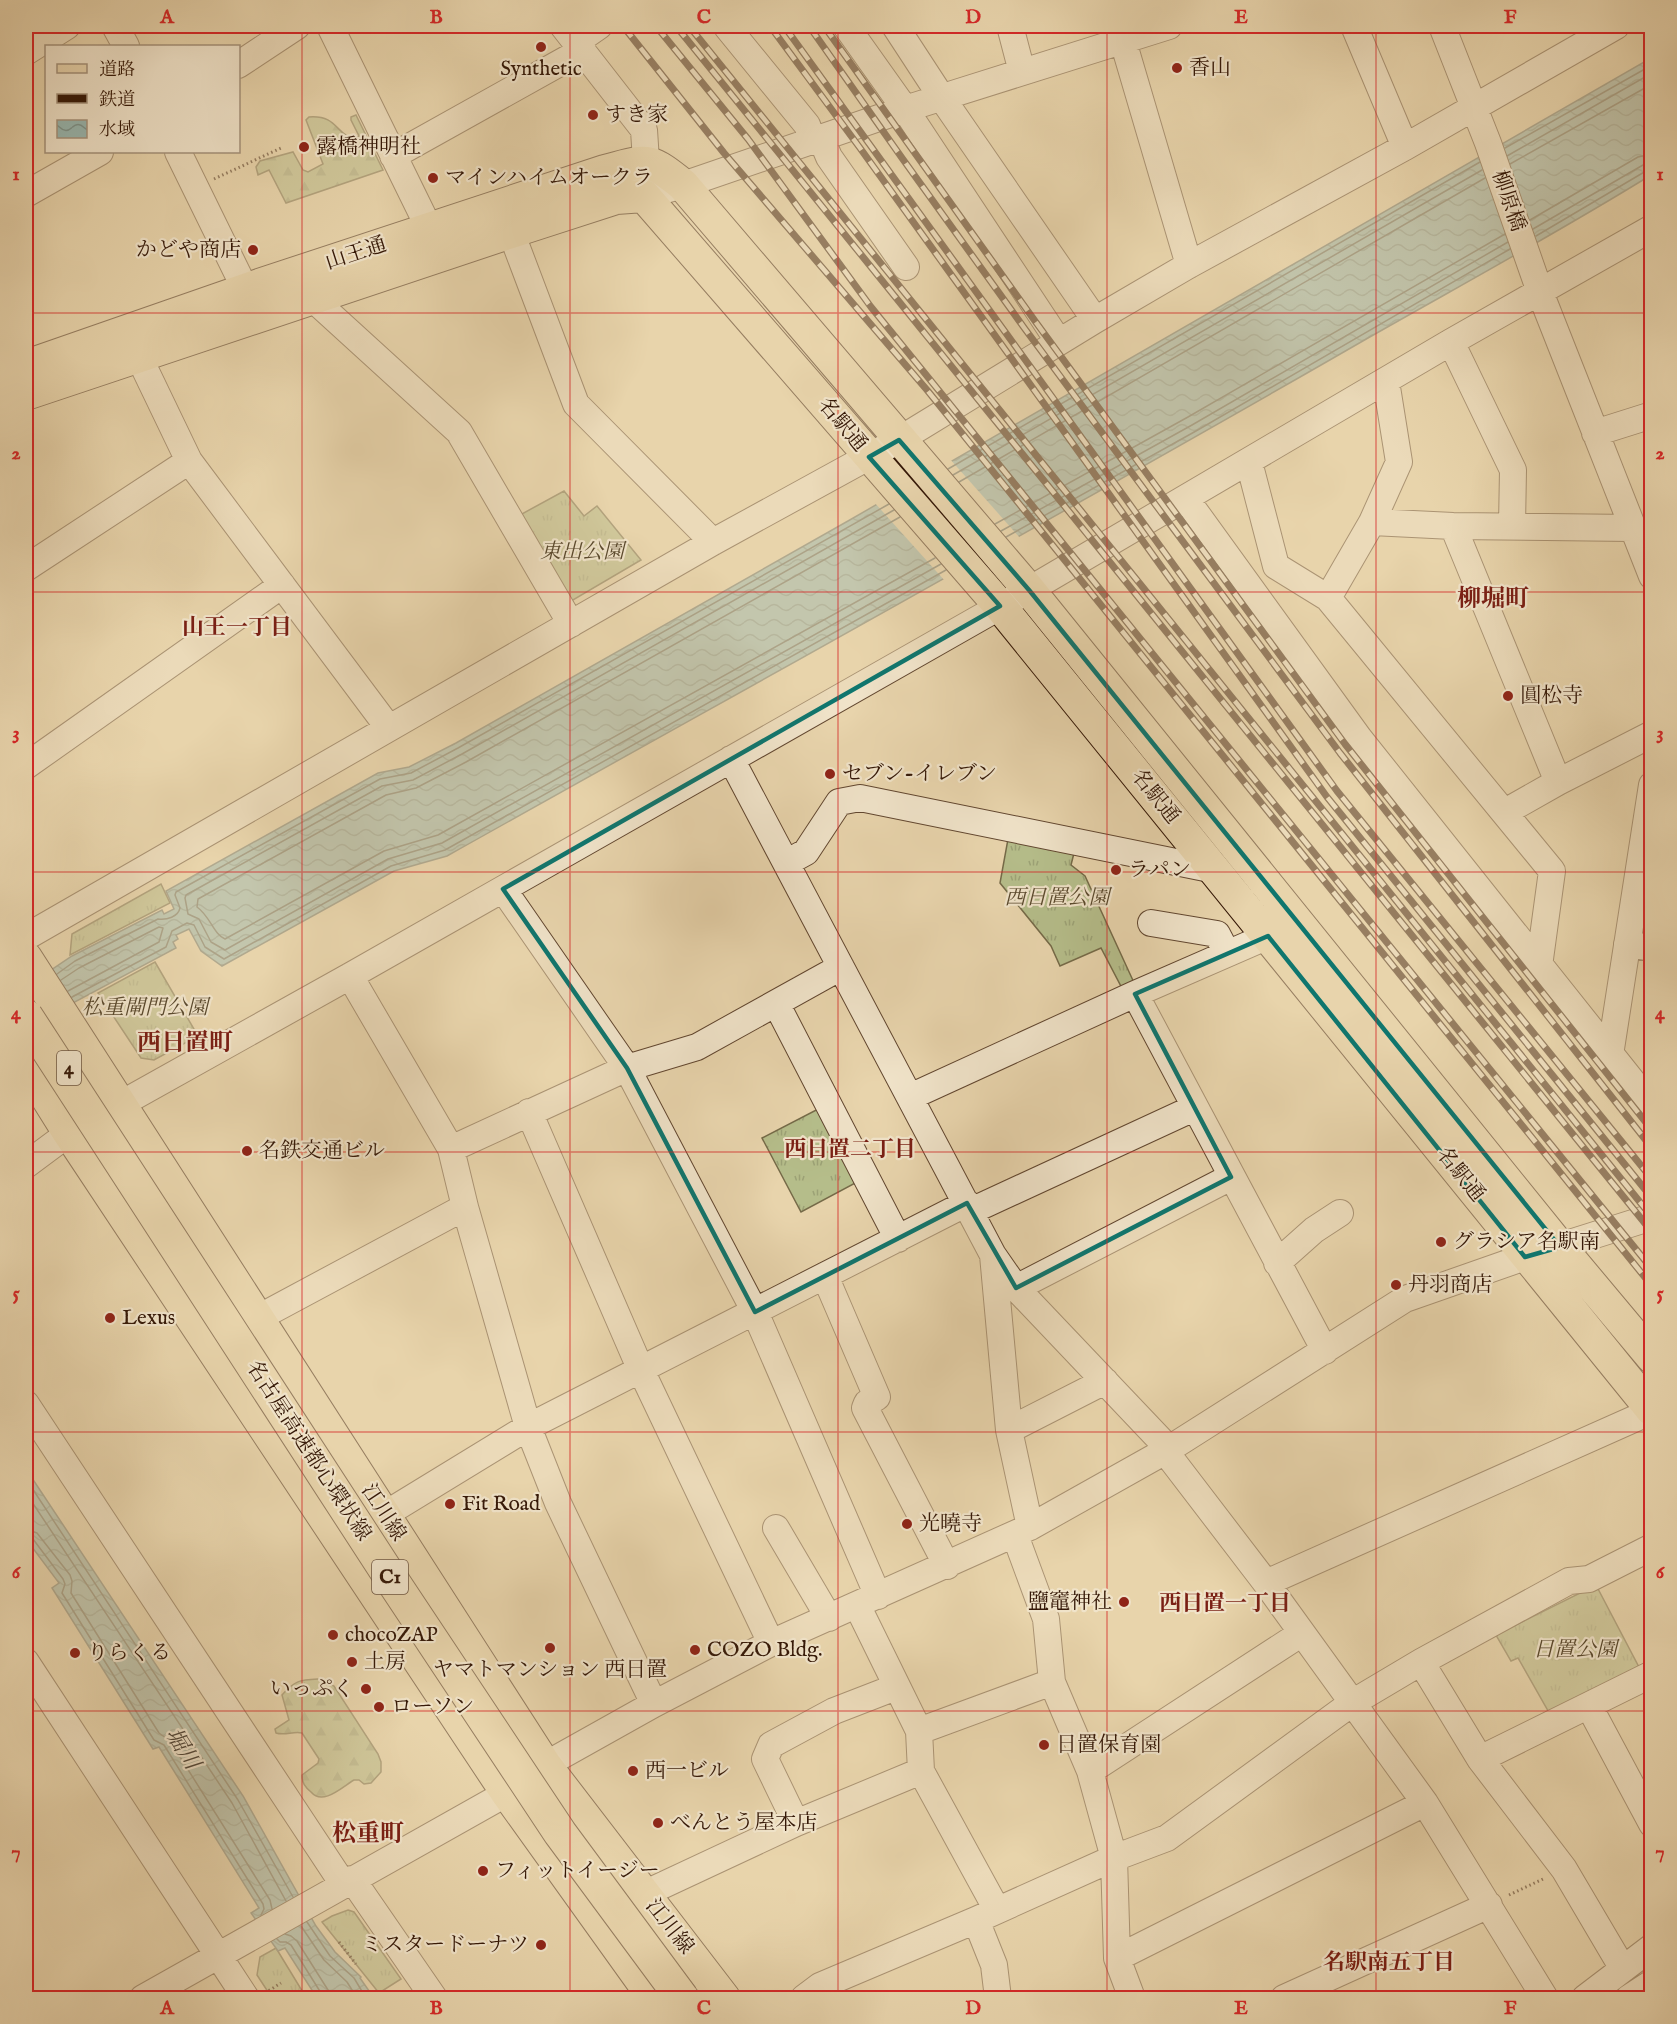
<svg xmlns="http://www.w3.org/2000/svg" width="1677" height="2024" font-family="'IM FELL English','Noto Serif JP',serif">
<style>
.grass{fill:url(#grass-tufts);stroke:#756a48;stroke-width:1.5}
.forest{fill:url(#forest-firs);stroke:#756a48;stroke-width:1.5}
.water{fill:url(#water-waves);stroke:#70776c;stroke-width:1.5}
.pier{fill:#e8d4ac}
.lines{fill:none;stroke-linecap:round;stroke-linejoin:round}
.shore{stroke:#66685c;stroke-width:1.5}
.minor-casing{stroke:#624730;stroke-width:28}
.major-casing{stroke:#351807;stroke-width:34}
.path{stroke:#351807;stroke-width:3;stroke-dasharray:1.5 3;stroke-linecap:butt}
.minor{stroke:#f0e3c9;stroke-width:26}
.major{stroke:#e8d4ac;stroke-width:32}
.rail-casing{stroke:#351807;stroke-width:7}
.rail{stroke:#f0e3c9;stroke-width:4.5;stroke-dasharray:14;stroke-linecap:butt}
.highway-bridge-casing{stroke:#351807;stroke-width:35;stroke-linecap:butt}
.highway-bridge{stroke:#e8d4ac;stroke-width:33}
.marked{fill:none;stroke:#0f766e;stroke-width:4.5;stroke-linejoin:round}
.grid{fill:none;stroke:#d62828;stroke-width:1.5;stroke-opacity:0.55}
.poi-dot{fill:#8f2418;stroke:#f0e3c9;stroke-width:2}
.labels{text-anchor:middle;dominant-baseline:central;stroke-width:4.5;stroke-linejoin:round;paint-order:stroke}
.shield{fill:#f0e3c9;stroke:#6d5541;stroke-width:1.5}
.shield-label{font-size:20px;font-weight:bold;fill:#351807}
.poi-label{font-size:21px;fill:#351807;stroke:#f0e3c9;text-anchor:start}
.street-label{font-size:21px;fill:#351807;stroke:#f0e3c9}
.park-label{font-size:21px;font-style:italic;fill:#5b4a2e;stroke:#f0e3c9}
.neighbourhood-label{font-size:22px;font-weight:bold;fill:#7a1f14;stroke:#f0e3c9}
.water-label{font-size:22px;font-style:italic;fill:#53483a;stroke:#f0e3c9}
.quarter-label{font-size:24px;font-weight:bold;fill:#7a1f14;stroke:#f0e3c9}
.neatline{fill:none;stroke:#d62828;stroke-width:2}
.grid-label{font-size:20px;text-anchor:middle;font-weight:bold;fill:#d62828}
</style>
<defs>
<pattern id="grass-tufts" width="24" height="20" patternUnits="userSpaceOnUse" patternTransform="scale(1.5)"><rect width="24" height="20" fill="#b5bd8a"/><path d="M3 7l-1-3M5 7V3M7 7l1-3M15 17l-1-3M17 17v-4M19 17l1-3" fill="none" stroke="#9ca276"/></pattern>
<pattern id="forest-firs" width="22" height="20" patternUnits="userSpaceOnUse" patternTransform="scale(1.5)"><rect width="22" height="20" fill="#b5bd8a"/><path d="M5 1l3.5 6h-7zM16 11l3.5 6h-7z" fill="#9ca276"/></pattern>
<pattern id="water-waves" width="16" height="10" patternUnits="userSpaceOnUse" patternTransform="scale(1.5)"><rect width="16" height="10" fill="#98b7b0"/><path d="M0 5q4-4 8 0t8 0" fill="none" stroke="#7d948d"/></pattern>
</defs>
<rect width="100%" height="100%" fill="#e8d4ac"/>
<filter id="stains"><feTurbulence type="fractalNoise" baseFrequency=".00333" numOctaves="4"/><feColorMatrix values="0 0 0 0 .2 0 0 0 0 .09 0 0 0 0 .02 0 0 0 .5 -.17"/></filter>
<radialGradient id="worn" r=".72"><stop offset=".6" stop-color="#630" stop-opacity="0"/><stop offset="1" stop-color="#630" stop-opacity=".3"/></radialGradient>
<!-- grass -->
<path class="grass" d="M564,491L584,516L597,506L641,560L573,600L565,598L520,515Z
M1008,839L1075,849L1071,865L1085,876L1136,987L1124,992L1101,948L1060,966L1051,946L1000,883Z
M161,884L170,903L70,955L72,934Z
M155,962L198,1036L154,1060L141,1058L98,993Z
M822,1107L861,1180L801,1212L762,1138Z
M1596,1585L1641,1671L1551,1716L1518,1658L1511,1661L1496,1635Z
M348,1910L354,1912L401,1979L379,1993L322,1922L332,1916Z
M276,1948L304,1994L296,1998H272L257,1975L260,1957Z"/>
<!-- forest -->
<path class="forest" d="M356,115L383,170L286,203L269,170L258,175L256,167L260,161L293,152L303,170L308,172L323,164L306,120L309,117C338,115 335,134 354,139L359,136L351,120V117Z
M319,1679L334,1686L378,1754L381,1762V1772L371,1783L364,1784L359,1780H354C342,1787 323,1806 311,1792C305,1787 302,1783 302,1775L318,1763L319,1759L302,1733C293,1731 285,1736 276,1733L275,1729L289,1720L282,1695C295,1680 300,1680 319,1679Z"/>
<!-- water -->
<path class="water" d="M1651,58V175C1559,232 1463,284 1368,338C1063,514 754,684 447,856L394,871L222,966L201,951L189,929L176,935L178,939L173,942L176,948L26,1028V987L72,956L162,910L164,914L174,909L166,891L378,773L409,767L456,743L848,521Z
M26,1469L243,1796L316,1926L335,1952L361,1977L360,1978L374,1998H317L285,1948L278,1951L251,1913L259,1908L159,1747L153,1749L52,1588L59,1583L26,1539Z"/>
<!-- pier -->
<path class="pier" d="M949,458L1021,539L945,581L874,502Z"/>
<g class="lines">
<!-- shore -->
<path class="shore" d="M1505,148L1652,65
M1507,156L1652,73
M1510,164L1652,84
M1530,220L1638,157L1652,154
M1533,229L1643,165L1652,163
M1536,236L1646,171L1652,170
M948,469L1480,162
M953,475L1482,170
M959,482L1485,178
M894,510L462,754L413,780L382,786L186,895L185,898L188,914L199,919L211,942L225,950L388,859L442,843L941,564
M900,517L466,762L416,788L386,795L198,899L197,907C210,916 214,935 225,939L384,851L438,835L935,558
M995,524L1188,417L1505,234
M1001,531L1192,425L1508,242
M1006,537L1196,431L1510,249
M57,974L75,961L158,919C167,920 178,917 180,908L175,895L176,892L380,779L411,773L458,748L889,504
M61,980L79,968L159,927L163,928L159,942L68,991
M72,997L166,947L172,931L187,923L194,925L205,947L224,959L391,866L445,850L946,570
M26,1479L238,1800L293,1897
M26,1493L232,1803L286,1901
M26,1529L37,1533L70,1575L72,1581L71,1593L159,1733L170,1741L270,1900L272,1909
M26,1536L33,1539L63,1579L65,1584L62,1593L154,1740L164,1745L263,1904L264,1909L261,1915
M307,1922L330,1956L354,1978L366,1998
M301,1926L324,1960L347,1982L357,1998
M285,1934L291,1936L297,1941L328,1990L330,1998
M277,1939L280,1942H286L291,1945L321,1993L322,1998"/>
<defs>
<path id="minor" d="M115,26L126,46
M330,26L430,230
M563,26L644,130L646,161L644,196L683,185L905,109L1169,26
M846,26L905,109L1059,342
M895,26L942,98L1095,320
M1010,26L1022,72
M1354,26L1405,147
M1442,26L1488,143L1540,292L1652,576
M727,27L807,125L813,141
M1123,41L1189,265
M576,42L599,26
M26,52L67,26
M238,65L297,26
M821,138L829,157L906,267
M178,152L254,307
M393,156L583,50
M26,194L100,152
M511,232L576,404L713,542
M312,298L459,432L571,624
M1451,342L1513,470L1512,526
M139,357L189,461L388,727
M1595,433L1652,415
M1249,462L1276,566L1328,598L1552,871L1539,966
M1186,499L1359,738L1652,1106
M1372,522L1453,526L1633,528
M1453,526L1558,782
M26,568L189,461
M1328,598L1372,522L1399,462L1386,381
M731,759L993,1255L1016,1288L1169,1449
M26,766L282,585
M1505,812L1558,782L1652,734
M786,863L806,852L839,802L860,798L1215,870
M503,889L627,1068L755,1312L878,1596
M1151,923L1217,934L1227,953
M26,937L713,542L899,440L1095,320L1189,265L1405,147L1616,26
M1627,944L1652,948
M350,976L451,1149L465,1207L528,1427L558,1503L654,1704
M1135,994L1325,1351
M776,1003L898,1239
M1610,1055L1652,785
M910,1097L1135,994L1268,936
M529,1112L640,1368L771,1643
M451,1149L627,1068L697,1047L841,967
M26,1165L69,1133L350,976L1029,590L1451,342L1652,228
M971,1211L1194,1108
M993,1255L1009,1430L1030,1527
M1277,1263L1314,1230L1340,1213
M825,1276L877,1397L867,1403L865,1408L947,1566
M1016,1288L1231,1177
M258,1318L465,1207
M26,1404L343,1884
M1009,1430L1105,1381
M1165,1451L1266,1583L1425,1803L1545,1998
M384,1515L528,1427L967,1203
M776,1528L829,1618
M1015,1535L1046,1619L1052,1682L1090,1771L1114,1858L1117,1958L1132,1998
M1266,1583L1652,1411
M857,1605L919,1731L921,1771L997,1910
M26,1662L246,1998
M1421,1662L1480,1759L1564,1869L1623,1969
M1589,1706L1652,1824
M919,1731L1052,1682
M1480,1759L1652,1674
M1090,1771L1302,1633
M796,1823L765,1759L771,1745L834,1711L896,1687
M352,1879L434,1998
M644,1894L796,1823L921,1771
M976,1920L994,1965L998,1998
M1117,1958L1425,1803
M143,1998L507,1793L545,1765L654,1704L771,1643L1030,1527L1169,1449L1405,1299L1525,1257L1652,1217
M804,1998L820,1986L976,1920L1114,1858L1167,1838L1352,1703L1421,1662L1569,1581L1589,1579L1652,1547
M1284,1998L1489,1905
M1585,1998L1652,1947
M1629,1998L1652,1983"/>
<path id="major" d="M26,366L259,285L605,171C648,160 647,156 683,185L1029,590L1560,1247L1652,1357
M26,394L511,232L616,198L644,196L1000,606L1652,1410
M26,958L545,1765L724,1998
M26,1064L69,1133L507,1793L654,1998"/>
</defs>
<!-- minor casing -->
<use href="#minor" class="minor-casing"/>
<!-- major casing -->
<use href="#major" class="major-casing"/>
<!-- path -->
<path class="path" d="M214,179L281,148
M1509,1895L1543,1879
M339,1942L356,1964
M265,1993L281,1983"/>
<!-- minor -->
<use href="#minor" class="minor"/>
<!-- major -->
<use href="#major" class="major"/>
<defs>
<path id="rail" d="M623,26L724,153L927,390L1652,1286
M656,26L748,139L871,307L1652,1269
M676,26L1652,1232
M689,26L1652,1217
M770,26L860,148L1327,797L1652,1198
M784,26L1337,791L1652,1179
M809,26L902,158L1025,329L1340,753L1652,1148
M824,26L1035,321L1345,744L1652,1130"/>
</defs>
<!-- rail casing -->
<use href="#rail" class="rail-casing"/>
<!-- rail -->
<use href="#rail" class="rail"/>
<defs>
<path id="highway-bridge" d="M26,1016L396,1586L560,1833L682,1998"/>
</defs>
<!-- highway-bridge casing -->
<use href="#highway-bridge" class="highway-bridge-casing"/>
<!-- highway-bridge -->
<use href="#highway-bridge" class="highway-bridge"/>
</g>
<!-- marked area -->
<path d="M0 0H1677V2024H0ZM899,440L1029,590L1560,1247L1525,1257L1268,936L1135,994L1231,1177L1016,1288L967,1203L755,1312L627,1068L503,889L1000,606L869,457Z" fill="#e8d4ac" fill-opacity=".55" fill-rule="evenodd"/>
<path class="marked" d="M899,440L1029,590L1560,1247L1525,1257L1268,936L1135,994L1231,1177L1016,1288L967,1203L755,1312L627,1068L503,889L1000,606L869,457Z"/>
<!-- grid -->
<path class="grid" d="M302,26V1998M570,26V1998M838,26V1998M1107,26V1998M1376,26V1998M26,313H1652M26,592H1652M26,872H1652M26,1152H1652M26,1432H1652M26,1711H1652"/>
<!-- markers -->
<g class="poi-dot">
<circle cx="541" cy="47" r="6"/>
<circle cx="1177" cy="68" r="6"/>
<circle cx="593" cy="115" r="6"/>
<circle cx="304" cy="147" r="6"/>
<circle cx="433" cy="178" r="6"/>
<circle cx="253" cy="250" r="6"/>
<circle cx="1508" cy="696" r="6"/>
<circle cx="830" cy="774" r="6"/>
<circle cx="1116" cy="870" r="6"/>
<circle cx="247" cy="1151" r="6"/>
<circle cx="1441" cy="1242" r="6"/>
<circle cx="1396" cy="1285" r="6"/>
<circle cx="110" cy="1318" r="6"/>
<circle cx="450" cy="1504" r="6"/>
<circle cx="907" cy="1524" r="6"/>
<circle cx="1124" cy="1602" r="6"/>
<circle cx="333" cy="1635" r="6"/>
<circle cx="550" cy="1648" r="6"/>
<circle cx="695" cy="1650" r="6"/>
<circle cx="75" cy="1653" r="6"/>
<circle cx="352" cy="1662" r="6"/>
<circle cx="366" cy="1689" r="6"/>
<circle cx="379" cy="1707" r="6"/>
<circle cx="1044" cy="1745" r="6"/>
<circle cx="633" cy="1771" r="6"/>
<circle cx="658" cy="1823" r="6"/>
<circle cx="483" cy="1871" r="6"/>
<circle cx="541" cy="1945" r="6"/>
</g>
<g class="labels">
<!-- shield labels -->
<g class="shield">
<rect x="57" y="1051" width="24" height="34" rx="4.5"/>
<rect x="372" y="1560" width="36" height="34" rx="4.5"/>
</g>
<g class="shield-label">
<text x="69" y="1068">4</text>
<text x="390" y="1577">C1</text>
</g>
<!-- poi labels -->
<g class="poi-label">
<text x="1189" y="68">香山</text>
<text x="541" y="69" text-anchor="middle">Synthetic</text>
<text x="605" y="115">すき家</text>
<text x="316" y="147">露橋神明社</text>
<text x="445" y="178">マインハイムオークラ</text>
<text x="241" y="250" text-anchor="end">かどや商店</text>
<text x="1520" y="696">圓松寺</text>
<text x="842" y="774">セブン-イレブン</text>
<text x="1128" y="870">ラパン</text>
<text x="259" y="1151">名鉄交通ビル</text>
<text x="1453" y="1242">グラシア名駅南</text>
<text x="1408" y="1285">丹羽商店</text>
<text x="122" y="1318">Lexus</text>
<text x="462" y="1504">Fit Road</text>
<text x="919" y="1524">光曉寺</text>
<text x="1112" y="1602" text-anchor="end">鹽竈神社</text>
<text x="345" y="1635">chocoZAP</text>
<text x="707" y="1650">COZO Bldg.</text>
<text x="87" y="1653">りらくる</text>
<text x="364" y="1662">土房</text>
<text x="550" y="1670" text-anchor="middle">ヤマトマンション 西日置</text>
<text x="354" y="1689" text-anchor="end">いっぷく</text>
<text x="391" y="1707">ローソン</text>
<text x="1056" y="1745">日置保育園</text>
<text x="645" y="1771">西一ビル</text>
<text x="670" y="1823">べんとう屋本店</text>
<text x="495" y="1871">フィットイージー</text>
<text x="529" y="1945" text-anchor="end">ミスタードーナツ</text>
</g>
<!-- street labels -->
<g class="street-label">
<text transform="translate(1508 201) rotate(71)">柳原橋</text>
<text transform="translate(356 254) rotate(-18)">山王通</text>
<text transform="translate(842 425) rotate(50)">名駅通</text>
<text transform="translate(1155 797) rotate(51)">名駅通</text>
<text transform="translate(1460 1175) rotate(51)">名駅通</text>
<text transform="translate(308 1451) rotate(57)">名古屋高速都心環状線</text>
<text transform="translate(383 1513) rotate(57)">江川線</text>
<text transform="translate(669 1927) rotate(52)">江川線</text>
</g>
<!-- park labels -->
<g class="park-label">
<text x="582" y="552">東出公園</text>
<text x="1057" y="898">西日置公園</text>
<text x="145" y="1008">松重閘門公園</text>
<text x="1575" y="1650">日置公園</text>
</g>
<!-- neighbourhood labels -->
<g class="neighbourhood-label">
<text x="237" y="628">山王一丁目</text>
<text x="850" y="1150">西日置二丁目</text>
<text x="1225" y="1604">西日置一丁目</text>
<text x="1389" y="1963">名駅南五丁目</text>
</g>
<!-- water labels -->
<g class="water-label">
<text transform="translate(182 1749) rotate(58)">堀川</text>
</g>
<!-- quarter labels -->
<g class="quarter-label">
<text x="1493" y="599">柳堀町</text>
<text x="185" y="1043">西日置町</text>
<text x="368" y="1834">松重町</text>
</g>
</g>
<!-- margin -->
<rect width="1677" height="2024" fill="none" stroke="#e8d4ac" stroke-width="66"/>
<!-- legend -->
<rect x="45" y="45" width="195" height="108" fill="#f0e3c9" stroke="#a5927b" stroke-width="1.5"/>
<rect x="57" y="64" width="30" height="9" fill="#e8d4ac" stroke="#a5927b" stroke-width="1.5"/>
<text x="99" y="75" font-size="18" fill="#351807">道路</text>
<rect x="57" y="94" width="30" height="9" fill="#351807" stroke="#a5927b" stroke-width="1.5"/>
<text x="99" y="105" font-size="18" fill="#351807">鉄道</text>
<rect x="57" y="120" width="30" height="18" fill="url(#water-waves)" stroke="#a5927b" stroke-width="1.5"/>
<text x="99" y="135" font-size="18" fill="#351807">水域</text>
<rect x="33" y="33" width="1611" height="1958" class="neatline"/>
<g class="grid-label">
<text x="167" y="23">A</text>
<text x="436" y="23">B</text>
<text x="704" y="23">C</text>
<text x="973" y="23">D</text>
<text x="1241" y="23">E</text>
<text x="1510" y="23">F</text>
<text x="16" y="180">1</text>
<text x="1660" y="180">1</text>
<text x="16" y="459">2</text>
<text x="1660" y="459">2</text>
<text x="16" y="739">3</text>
<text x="1660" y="739">3</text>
<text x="16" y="1019">4</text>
<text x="1660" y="1019">4</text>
<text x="16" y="1299">5</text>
<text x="1660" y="1299">5</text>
<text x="16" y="1578">6</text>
<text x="1660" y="1578">6</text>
<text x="16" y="1858">7</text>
<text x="1660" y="1858">7</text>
<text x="167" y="2014">A</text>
<text x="436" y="2014">B</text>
<text x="704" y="2014">C</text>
<text x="973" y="2014">D</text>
<text x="1241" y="2014">E</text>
<text x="1510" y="2014">F</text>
</g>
<rect width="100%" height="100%" filter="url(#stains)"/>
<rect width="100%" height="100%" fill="url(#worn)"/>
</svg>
